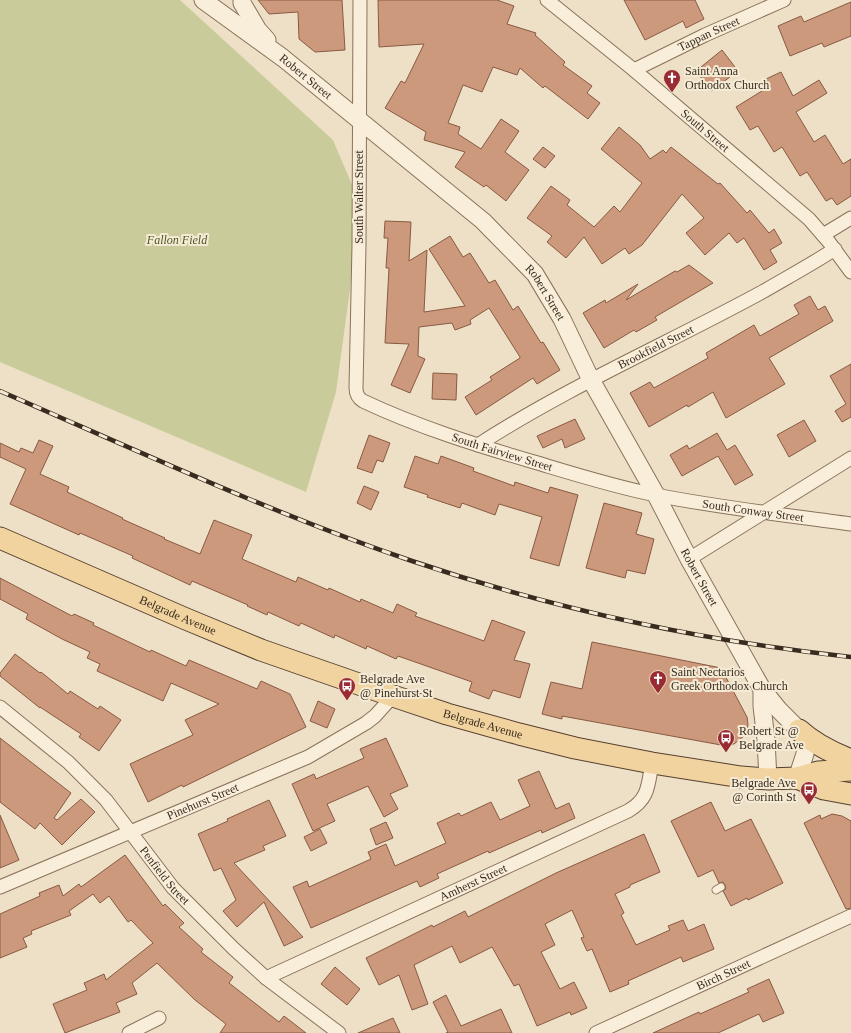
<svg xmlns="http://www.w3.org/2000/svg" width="851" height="1033" font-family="Georgia,serif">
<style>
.green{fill:#c9cc9a}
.building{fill:#cc997c;stroke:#885a42}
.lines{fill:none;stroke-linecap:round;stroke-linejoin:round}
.service-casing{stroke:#89725c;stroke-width:9}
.minor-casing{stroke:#89725c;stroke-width:15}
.tertiary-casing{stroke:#89725c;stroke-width:19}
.primary-casing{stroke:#574030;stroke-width:23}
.service{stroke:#f9eed9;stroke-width:7}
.minor{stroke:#f9eed9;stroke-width:13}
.tertiary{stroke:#f9eed9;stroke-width:17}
.primary{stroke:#f0d39e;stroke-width:21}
.rail-casing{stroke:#392b1f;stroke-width:4.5}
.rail{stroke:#f5ebd5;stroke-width:3;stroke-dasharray:9;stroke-linecap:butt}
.labels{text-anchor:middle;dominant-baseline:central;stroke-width:4;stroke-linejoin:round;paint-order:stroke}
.street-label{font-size:12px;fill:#392b1f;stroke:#f5ebd5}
.poi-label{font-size:12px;fill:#392b1f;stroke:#f5ebd5;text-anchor:start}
.park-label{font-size:12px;font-style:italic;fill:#4c5626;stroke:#f5ebd5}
</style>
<rect width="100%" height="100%" fill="#eee0c6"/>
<!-- green -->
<path class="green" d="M0,0H180L333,140L358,199L350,289L336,392L306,492L0,362Z"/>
<!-- building -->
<path class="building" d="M258,0H342L345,50L315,52L299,39L298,12L269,14Z
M378,0H497L514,6L507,24L536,33L535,35L565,62L563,65L592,86L587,93L600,103L588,119L545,86L543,88L520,68L517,75L493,67L482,92L463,85L448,123L460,127L458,134L481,149L501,119L519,131L505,152L529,170L506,201L486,185L484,187L455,167L465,152L424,140L426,132L385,108L401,81L405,83L424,44L379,47Z
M624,0H695L704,19L686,28L683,21L645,40Z
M851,2V36L824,47L822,43L790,56L778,26L801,16L804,22Z
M722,50L738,71L711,91L696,71Z
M781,72L793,96L819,80L827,93L796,112L814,142L825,135L843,164L851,159V196L837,205L832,198L826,201L807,172L800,176L782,147L774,152L758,126L750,130L736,107L770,86L766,79Z
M619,127L640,145L650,159L663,150L666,153L671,147L718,184L720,183L747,213L750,210L769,233L774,229L782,243L770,250L777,262L764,270L744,238L737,243L729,233L705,255L686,233L704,218L682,194L642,245L629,254L625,248L602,264L584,237L566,258L547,242L552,236L527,218L551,186L570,200L567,205L594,227L614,206L620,212L642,183L601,149Z
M543,147L555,156L545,168L533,159Z
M385,221L411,222L409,261L427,250L424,312L465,306L429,249L450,236L463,257L470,253L489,283L495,280L513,310L518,306L541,343L543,342L560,370L537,384L533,378L476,415L465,397L492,380L490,377L520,358V357L489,308L470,320L471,324L455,330L452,323L419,327L418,356L425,359L410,393L391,385L409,344L385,343L389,268H386L388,238H384Z
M689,265L713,283L655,317L657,320L636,332L634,330L604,348L583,313L605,300L606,303L638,284L626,300L675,271L677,272Z
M810,296L818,310L825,306L833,321L769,358L785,384L726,418L713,392L688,407L687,405L649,427L630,393L650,382L654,388L708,358L706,353L754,325L760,336L799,314L794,305Z
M851,364V417L842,422L835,411L846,404L830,376Z
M433,373L457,374L456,400L432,399Z
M575,419L585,439L565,448L562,439L543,448L537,436Z
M804,420L816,441L789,457L777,435Z
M717,433L727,450L735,445L753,475L735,485L718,456L682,476L670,455L687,445L689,449Z
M369,435L390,443L383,462L377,460L372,473L357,468Z
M39,440L53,446L40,474L69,487L67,492L123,518L122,519L165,538L164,539L200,554L214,520L252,535L242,559L296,582L298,577L328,590L329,588L360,602L361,599L393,613L397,604L417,613L415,616L484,641L492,620L525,632L514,660L530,664L520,698L493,690L489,699L469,691L472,682L398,656L396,659L367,646L366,649L335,635L334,638L301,623L299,626L268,612L267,615L247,606L248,605L192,581L190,585L132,558L133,556L80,533L79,535L10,504L26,469L0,457V443L19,452L21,448L33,453Z
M415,456L438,464L441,456L474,468L473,471L514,486L515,482L548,493L550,487L578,495L559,566L530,558L542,517L499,504L495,515L462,503L460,508L427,497L428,495L404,487Z
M364,486L379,492L371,510L357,503Z
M604,503L642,513L636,534L654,539L645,574L627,570L625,578L586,568Z
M0,578L72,616L74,614L94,623L93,625L150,652L151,650L186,666L189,660L257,689L261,681L290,694L306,727L183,787L182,785L148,802L130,764L193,735L185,720L219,704L171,683L163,701L97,671L100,664L87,658L90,652L62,639L26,619L28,614L0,599Z
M592,642L721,668L747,717L748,724L747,731L744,736L734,744L721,745L562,716V719L542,714L551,682L582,689Z
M15,654L40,673L41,672L68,694L70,691L98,709L100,706L121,720L99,751L79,737L81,734L40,707V708L0,676V673Z
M318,701L335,709L327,728L310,721Z
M0,738L71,793L54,818L57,820L81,799L95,812L62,845L40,823L35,829L0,802Z
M386,738L408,786L390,794L398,809L384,817L368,786L327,804L335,821L313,831L292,784L314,774L316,779L364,758L360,749Z
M539,771L556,809L569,803L575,818L542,833L541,830L489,853L488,851L437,874L439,878L420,887L417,881L311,928L293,887L307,881L309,887L371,859L368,852L386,844L395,866L446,843L437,823L459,813L461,816L491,802L500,820L530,806L518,780Z
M269,800L286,836L263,846L265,850L234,863L303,937L284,946L264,902L237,927L223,911L236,900L221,868L214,871L198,834L228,821L227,819Z
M711,802L725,831L751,819L783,883L748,900L747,898L731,906L723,891L726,889L725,885L723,882L719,883L713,870L698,877L671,821Z
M832,814L842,816L851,821V908L846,909L804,823L820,815L821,819Z
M0,815L19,860L0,868Z
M386,822L393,838L376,845L370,829Z
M320,829L327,843L311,851L304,837Z
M644,834L660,872L630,885V887L615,894L624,913L621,915L636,945L670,930L668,926L683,920L688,931L704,924L714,949L683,962L681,957L628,981L629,984L610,992L592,949L587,951L581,938L584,937L572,910L545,924L555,945L541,952L560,989L574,982L587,1008L571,1015L570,1012L537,1026L519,984L514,986L492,947L460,963L452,946L414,965L428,1004L412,1010L399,975L379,985L366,958L432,925L433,927L465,911L468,917L556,873Z
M125,855L163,906L165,904L184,923L179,927L203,949L201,952L233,977L229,983L279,1022L284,1016L306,1033H220L226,1024L195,1000L157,963L132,983L137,994L116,1003L120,1012L65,1033L53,1004L87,990L84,983L104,974L106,980L153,943L131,920L128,922L109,896L100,903L93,894L69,911L71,915L31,931L32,934L23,938L27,947L0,958V914L40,896L39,893L59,885L63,896L79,884L81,887Z
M335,967L360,989L347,1005L321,984Z
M769,979L784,1013L763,1022L759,1014L718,1033H653L699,1012L700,1014L749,992L747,989Z
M446,995L461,1026L501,1009L512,1033H446L448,1032L433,1002Z
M393,1018L400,1033H358Z"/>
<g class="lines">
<defs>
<path id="service" d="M716,890L721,887"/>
<g id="minor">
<path id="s1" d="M360,0L359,245L356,388C356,394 358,398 363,401C418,427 476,445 534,462C574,474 615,487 656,495C721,508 786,515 851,524"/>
<path id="s2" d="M547,0L634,70L809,219L829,242L851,272"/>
<path id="s3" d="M634,70L705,35L784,0"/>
<path d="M823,235L851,218"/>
<path id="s4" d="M478,445C569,386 669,343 764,291C788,277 812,264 835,249"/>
<path d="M689,559L851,458"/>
<path id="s5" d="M0,707L68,762L106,800L173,888L234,949L266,978L339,1033"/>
<path id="s6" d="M0,887L308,757L366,723L375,716L393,696"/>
<path id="s7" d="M266,978L628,811C649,799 648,785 652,763"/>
<path d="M129,1033L159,1018"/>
<path id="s8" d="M596,1033L851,916"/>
</g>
<g id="tertiary">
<path id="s9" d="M203,0L283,58L483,221L535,274L562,319L591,380L656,495L689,559L762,689L779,710L802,733L805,740L806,750L804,757L797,778"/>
<path d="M242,0V3L258,30L267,40"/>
<path d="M762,689V706L766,740L768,779"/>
</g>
<g id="primary">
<path id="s10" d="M0,538L186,619L261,650L393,696L447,714L519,734L575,748L652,763L741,777L768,779L797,778L818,772L851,770"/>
<path d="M799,730C813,743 833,753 851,760"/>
<path d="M797,778L824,789L851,794"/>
</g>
</defs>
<!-- service casing -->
<use href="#service" class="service-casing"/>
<!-- minor casing -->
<use href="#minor" class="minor-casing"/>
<!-- tertiary casing -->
<use href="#tertiary" class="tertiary-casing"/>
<!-- primary casing -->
<use href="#primary" class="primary-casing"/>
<!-- service -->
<use href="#service" class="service"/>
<!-- minor -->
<use href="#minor" class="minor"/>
<!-- tertiary -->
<use href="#tertiary" class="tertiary"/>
<!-- primary -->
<use href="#primary" class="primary"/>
<defs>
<path id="rail" d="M0,391C136,450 271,513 412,561C554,609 702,641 851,657"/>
</defs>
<!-- rail casing -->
<use href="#rail" class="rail-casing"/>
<!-- rail -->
<use href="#rail" class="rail"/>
</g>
<!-- icons -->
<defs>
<symbol id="church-pin" viewBox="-11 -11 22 30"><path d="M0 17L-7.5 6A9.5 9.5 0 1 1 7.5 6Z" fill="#982c32" stroke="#f5ebd5"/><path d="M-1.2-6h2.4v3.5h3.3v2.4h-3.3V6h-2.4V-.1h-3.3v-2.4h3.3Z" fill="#fff"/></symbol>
<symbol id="bus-pin" viewBox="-11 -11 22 30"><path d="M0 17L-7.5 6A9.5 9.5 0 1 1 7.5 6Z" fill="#982c32" stroke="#f5ebd5"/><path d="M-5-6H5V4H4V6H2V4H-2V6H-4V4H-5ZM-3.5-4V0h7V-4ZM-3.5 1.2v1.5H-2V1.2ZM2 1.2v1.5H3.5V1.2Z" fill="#fff"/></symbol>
</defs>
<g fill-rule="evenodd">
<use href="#church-pin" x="662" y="68" width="20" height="27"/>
<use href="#church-pin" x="648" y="669" width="20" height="27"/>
<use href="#bus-pin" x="337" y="676" width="20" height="27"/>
<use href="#bus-pin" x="716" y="728" width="20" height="27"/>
<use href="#bus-pin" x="799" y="780" width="20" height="27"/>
</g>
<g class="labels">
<!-- street labels -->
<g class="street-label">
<text stroke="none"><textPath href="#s3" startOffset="83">Tappan Street</textPath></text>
<text stroke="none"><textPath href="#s9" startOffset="128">Robert Street</textPath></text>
<text stroke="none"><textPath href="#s2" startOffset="205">South Street</textPath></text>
<text transform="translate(359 197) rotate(-90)">South Walter Street</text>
<text stroke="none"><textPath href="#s9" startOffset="452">Robert Street</textPath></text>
<text stroke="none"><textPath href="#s4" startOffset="203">Brookfield Street</textPath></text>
<text stroke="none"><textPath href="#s1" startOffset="552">South Fairview Street</textPath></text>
<text stroke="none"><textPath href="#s1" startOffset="810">South Conway Street</textPath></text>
<text stroke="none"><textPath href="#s9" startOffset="776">Robert Street</textPath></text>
<text stroke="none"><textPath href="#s10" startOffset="194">Belgrade Avenue</textPath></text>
<text stroke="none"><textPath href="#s10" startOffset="518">Belgrade Avenue</textPath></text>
<text stroke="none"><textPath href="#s6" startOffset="220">Pinehurst Street</textPath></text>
<text stroke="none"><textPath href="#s5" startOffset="237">Penfield Street</textPath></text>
<text stroke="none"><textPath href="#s7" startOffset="228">Amherst Street</textPath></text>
<text stroke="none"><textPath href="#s8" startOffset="140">Birch Street</textPath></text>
</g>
<!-- poi labels -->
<g class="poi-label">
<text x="685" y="71">Saint Anna<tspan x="685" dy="14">Orthodox Church</tspan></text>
<text x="671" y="672">Saint Nectarios<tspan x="671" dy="14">Greek Orthodox Church</tspan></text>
<text x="360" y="679">Belgrade Ave<tspan x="360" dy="14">@ Pinehurst St</tspan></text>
<text x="739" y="731">Robert St @<tspan x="739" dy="14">Belgrade Ave</tspan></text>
<text x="796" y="783" text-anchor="end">Belgrade Ave<tspan x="796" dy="14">@ Corinth St</tspan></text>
</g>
<!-- park labels -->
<g class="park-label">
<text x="177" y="240">Fallon Field</text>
</g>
</g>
</svg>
